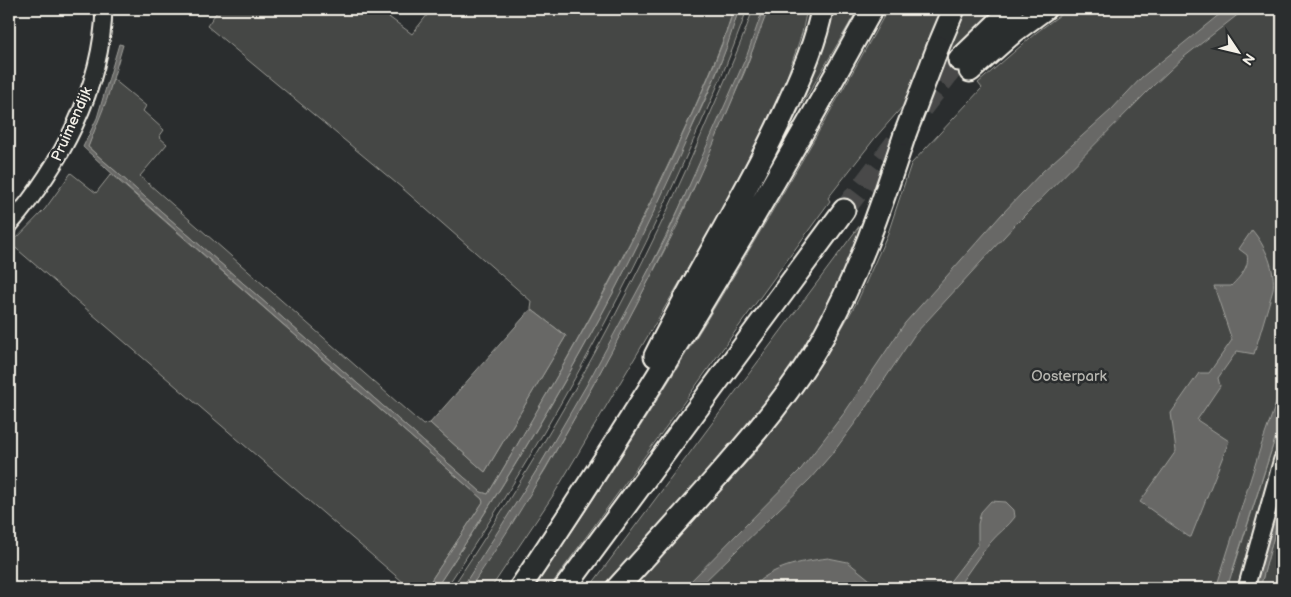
<svg xmlns="http://www.w3.org/2000/svg" width="1291" height="597" font-family="'Balsamiq Sans',sans-serif">
<style>
.green{fill:#444645;stroke:#9c9c96}
.water{fill:#676866;stroke:#9f9f9a}
.lines{fill:none;stroke-linecap:round;stroke-linejoin:round}
.highway-tunnel{stroke:#484a4a;stroke-width:21;stroke-dasharray:21 11;stroke-linecap:butt}
.minor-casing{stroke:#f4f1e8;stroke-width:19}
.highway-casing{stroke:#f4f1e8;stroke-width:25}
.minor{stroke:#2a2d2e;stroke-width:15}
.highway{stroke:#2a2d2e;stroke-width:21}
.highway-bridge-casing{stroke:#f4f1e8;stroke-width:25;stroke-linecap:butt}
.highway-bridge{stroke:#2a2d2e;stroke-width:21}
.labels{text-anchor:middle;dominant-baseline:central;stroke-width:5;stroke-linejoin:round;paint-order:stroke}
.street-label{font-size:15px;fill:#f4f1e8;stroke:#2a2d2e}
.park-label{font-size:15px;fill:#b6b5af;stroke:#2a2d2e}
</style>
<rect width="100%" height="100%" fill="#2a2d2e"/>
<filter id="ink" filterUnits="userSpaceOnUse"><feTurbulence type="fractalNoise" baseFrequency=".02" numOctaves="2"/><feDisplacementMap in="SourceGraphic" scale="10" xChannelSelector="R" yChannelSelector="G"/><feConvolveMatrix kernelMatrix="1 2 1 2 8 2 1 2 1" color-interpolation-filters="sRGB"/></filter>
<g filter="url(#ink)">
<!-- green -->
<path class="green" d="M219,9H378L412,34L432,9H479L483,11L485,9H730L733,11C719,55 700,96 681,137C625,261 557,378 488,494L481,492L88,147L113,79L146,106L143,111L164,130L159,137L167,144L140,176L423,425L430,423L485,472L566,336L531,309L532,302L402,188L207,26Z
M739,9H747C730,60 707,110 685,159C618,309 537,452 446,588H436C529,449 615,303 682,149C696,119 711,90 722,59C728,43 733,25 739,9Z
M753,9H763C751,57 726,103 706,149C639,303 554,448 462,588H452C547,445 632,296 700,138C718,95 738,53 753,9Z
M767,9H807L802,33L786,80L764,128L706,238L554,494L491,588H470L545,470L592,387L636,305L677,226L745,71Z
M827,9H858L772,156Z
M888,9H944L910,98L875,138L828,198L830,201L549,588H534C661,401 778,207 888,9Z
M966,9H1000L944,63Z
M1068,9H1282V395L1232,574L1282,417V449L1277,462L1241,588H630L683,532L755,453L796,400L827,354L858,300L888,233L911,164L982,88L978,83L1037,32Z
M71,173L96,193L111,174L482,499L483,502L426,588H410L11,244L45,209Z
M872,209L855,254L809,341L762,410L608,588H589Z
M1282,506V588H1260Z"/>
<!-- water -->
<path class="water" d="M734,9H739C733,26 729,43 722,59C711,88 696,117 684,146C616,301 529,448 436,588H426L483,502L482,499L128,188L83,147L97,118L119,44L123,45L107,99L88,147L481,492L488,494C509,460 529,424 549,390C596,310 640,229 678,145C698,100 720,56 734,9Z
M763,9H767L766,15C713,157 646,293 571,424C539,480 506,536 470,588H462L540,465L586,386L666,238L747,55Z
M1226,9H1245L1184,57L1153,86L1015,225L915,334L858,419L835,450L810,479L698,588H684L801,469L845,412L905,323L1002,214L1043,171L1111,110L1142,77Z
M1252,230C1265,245 1276,270 1273,290L1254,354L1237,351L1218,378L1220,386L1197,420L1229,441L1191,537H1189L1140,502L1176,451L1171,413L1199,373H1209L1232,340L1214,286H1231C1239,278 1250,267 1247,255L1239,249Z
M531,309L566,336L485,472L430,423Z
M1282,386V417L1227,588H1216L1261,446Z
M1282,485V506L1260,588H1254Z
M991,501L1006,502L1014,510L1015,517C1008,527 998,533 990,543C978,557 968,573 957,588H945L978,545V524L981,512Z
M828,558L848,562L880,588H751C773,566 799,562 828,558Z"/>
<g class="lines">
<!-- highway-tunnel -->
<path class="highway-tunnel" d="M844,210L959,60"/>
<defs>
<path id="minor" d="M9,226C60,166 102,89 104,9
M1246,588L1282,459"/>
<path id="highway" d="M938,47L954,9
M959,60L1012,9
M970,71L1015,31L1045,9
M655,356C697,271 748,192 787,106C801,75 816,43 822,9
M520,588C646,401 763,207 872,9
M565,588L844,210
M617,588C650,552 683,515 716,478C755,434 794,389 823,337C859,273 882,204 905,134"/>
</defs>
<!-- minor casing -->
<use href="#minor" class="minor-casing"/>
<!-- highway casing -->
<use href="#highway" class="highway-casing"/>
<!-- minor -->
<use href="#minor" class="minor"/>
<!-- highway -->
<use href="#highway" class="highway"/>
<defs>
<path id="highway-bridge" d="M905,134L938,47"/>
</defs>
<!-- highway-bridge casing -->
<use href="#highway-bridge" class="highway-bridge-casing"/>
<!-- highway-bridge -->
<use href="#highway-bridge" class="highway-bridge"/>
</g>
</g>
<g class="labels">
<!-- street labels -->
<g class="street-label">
<text transform="translate(72 124) rotate(-66)">Pruimendijk</text>
</g>
<!-- park labels -->
<g class="park-label">
<text x="1069" y="376">Oosterpark</text>
</g>
</g>
<!-- margin -->
<rect width="1291" height="597" fill="none" stroke="#2a2d2e" stroke-width="30"/>
<rect x="15" y="15" width="1261" height="567" fill="none" stroke="#f4f1e8" stroke-width="2" filter="url(#ink)"/>
<!-- north arrow -->
<g transform="translate(1238 52) rotate(125)" stroke="#2a2d2e" stroke-width="4" paint-order="stroke">
<path d="M0-4L9 19L0 12L-9 19Z" fill="#f4f1e8"/>
<text y="-8" font-size="14" font-weight="bold" text-anchor="middle" fill="#f4f1e8">N</text>
</g>
</svg>
